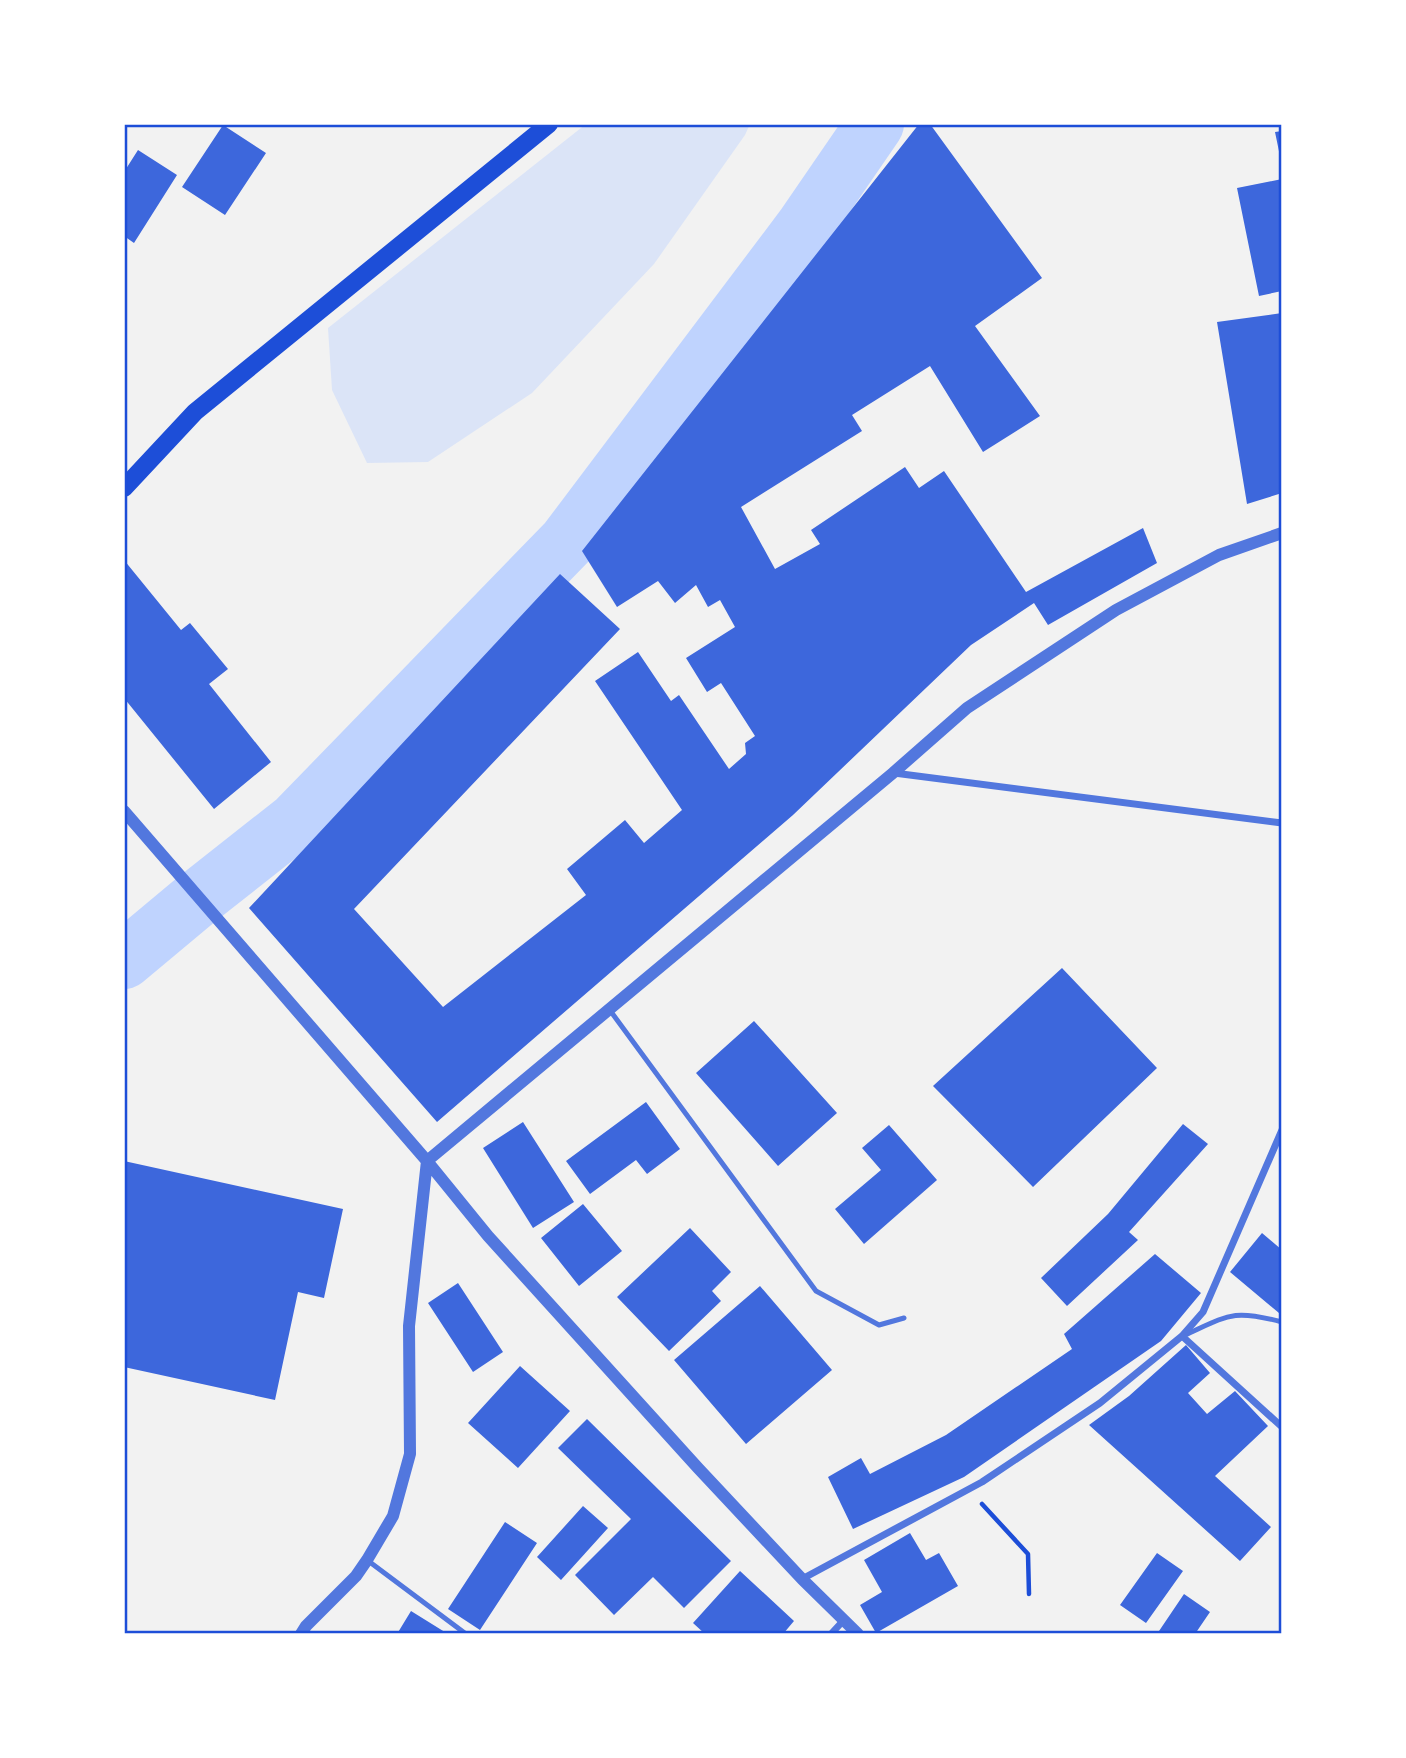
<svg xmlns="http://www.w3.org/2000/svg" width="1406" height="1758" font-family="'DejaVu Sans',sans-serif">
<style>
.green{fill:#dbe4f7}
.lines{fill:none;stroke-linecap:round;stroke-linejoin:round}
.river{stroke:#bfd3fe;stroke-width:58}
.building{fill:#3d67dc}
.path{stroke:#1d4ed8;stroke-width:4.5}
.service{stroke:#5277de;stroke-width:5}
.minor{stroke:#5277de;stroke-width:7}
.tertiary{stroke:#5277de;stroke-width:12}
.primary{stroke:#1d4ed8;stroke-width:18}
.neatline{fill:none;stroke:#1d4ed8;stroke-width:2.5}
</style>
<rect width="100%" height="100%" fill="#f2f2f2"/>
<!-- green -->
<path class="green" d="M586,124H750L745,135L654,264L532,393L428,462L367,463L332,390L328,328Z"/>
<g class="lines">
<!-- river -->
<path class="river" d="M124,960L197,899L296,821L567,542L805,226L875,124"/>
</g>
<!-- building -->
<path class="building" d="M919,124H930L1042,278L975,326L1040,416L983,452L930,366L852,415L862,431L741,507L775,569L820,544L811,530L905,467L919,488L944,471L1026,592L1143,528L1157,563L1048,625L1034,603L971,645L793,815L437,1122L249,908L560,574L620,629L354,909L443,1007L586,895L567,869L625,820L644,843L682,810L595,681L638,652L671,701L679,695L729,769L746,754L745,743L755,736L721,683L707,692L686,658L735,627L720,600L708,607L696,585L675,603L658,581L617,607L582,551Z
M223,125L266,153L225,215L182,187Z
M1282,131V161H1281L1275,132Z
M138,150L177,175L134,243L124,236V172Z
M1282,179V291L1259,296L1237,188Z
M1282,313V493L1247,504L1217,322Z
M124,560L181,630L190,623L228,669L209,684L271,762L214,809L124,698Z
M1062,968L1157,1068L1033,1187L933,1086Z
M754,1021L837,1113L778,1166L696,1073Z
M646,1102L680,1149L647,1174L636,1160L590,1194L566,1161Z
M523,1122L574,1202L533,1228L483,1148Z
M1183,1124L1208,1144L1129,1232L1138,1240L1067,1306L1041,1278L1108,1214Z
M889,1125L937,1180L864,1244L835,1209L881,1170L862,1148Z
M124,1161L343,1209L324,1298L298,1292L275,1400L124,1367Z
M583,1204L622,1251L579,1286L541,1238Z
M690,1228L731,1272L712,1291L721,1301L669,1351L617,1297Z
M1262,1233L1282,1250V1309L1279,1313L1230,1272Z
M1155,1254L1201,1293L1161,1341L964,1477L853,1529L828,1477L861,1458L870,1474L946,1435L1072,1349L1064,1334Z
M458,1283L503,1352L473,1372L428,1303Z
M760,1286L832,1370L746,1444L674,1360Z
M1186,1345L1210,1373L1188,1393L1207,1414L1235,1391L1268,1426L1215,1476L1271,1527L1240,1561L1089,1425L1129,1396Z
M520,1366L570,1411L518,1468L468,1423Z
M587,1419L731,1561L684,1608L653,1577L614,1615L575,1575L631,1519L558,1448Z
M583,1506L608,1528L561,1580L537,1557Z
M505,1522L537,1543L480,1630L448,1609Z
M910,1533L926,1560L939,1553L958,1586L876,1633L860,1605L882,1592L864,1560Z
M1157,1553L1183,1571L1146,1623L1120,1605Z
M740,1571L794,1621L783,1634H705L693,1623Z
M1184,1594L1210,1612L1195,1634H1157Z
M411,1611L448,1634H397Z"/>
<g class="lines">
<!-- path -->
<path class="path" d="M982,1504L1028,1554L1029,1594"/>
<!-- service -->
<path class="service" d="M609,1009L816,1291L879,1325L904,1318
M1185,1335C1229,1315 1233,1309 1282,1322
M367,1560L466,1634"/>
<!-- minor -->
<path class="minor" d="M894,773L1282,823
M1182,1336L1282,1427
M802,1579L982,1482L1100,1403L1182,1336L1203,1312L1282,1130
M831,1634L843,1621"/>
<!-- tertiary -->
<path class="tertiary" d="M124,811L427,1161L488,1236L698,1468L802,1579L858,1634
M427,1161L893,773L967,708L1116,610L1219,555L1282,533
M301,1634L306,1626L356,1576L367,1560L393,1516L410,1454L409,1326L427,1161"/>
<!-- primary -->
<path class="primary" d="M124,488L195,412L549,124"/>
</g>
<!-- border -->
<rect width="1406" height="1758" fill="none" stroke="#ffffff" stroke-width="252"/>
<rect x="126" y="126" width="1154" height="1506" class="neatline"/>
</svg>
